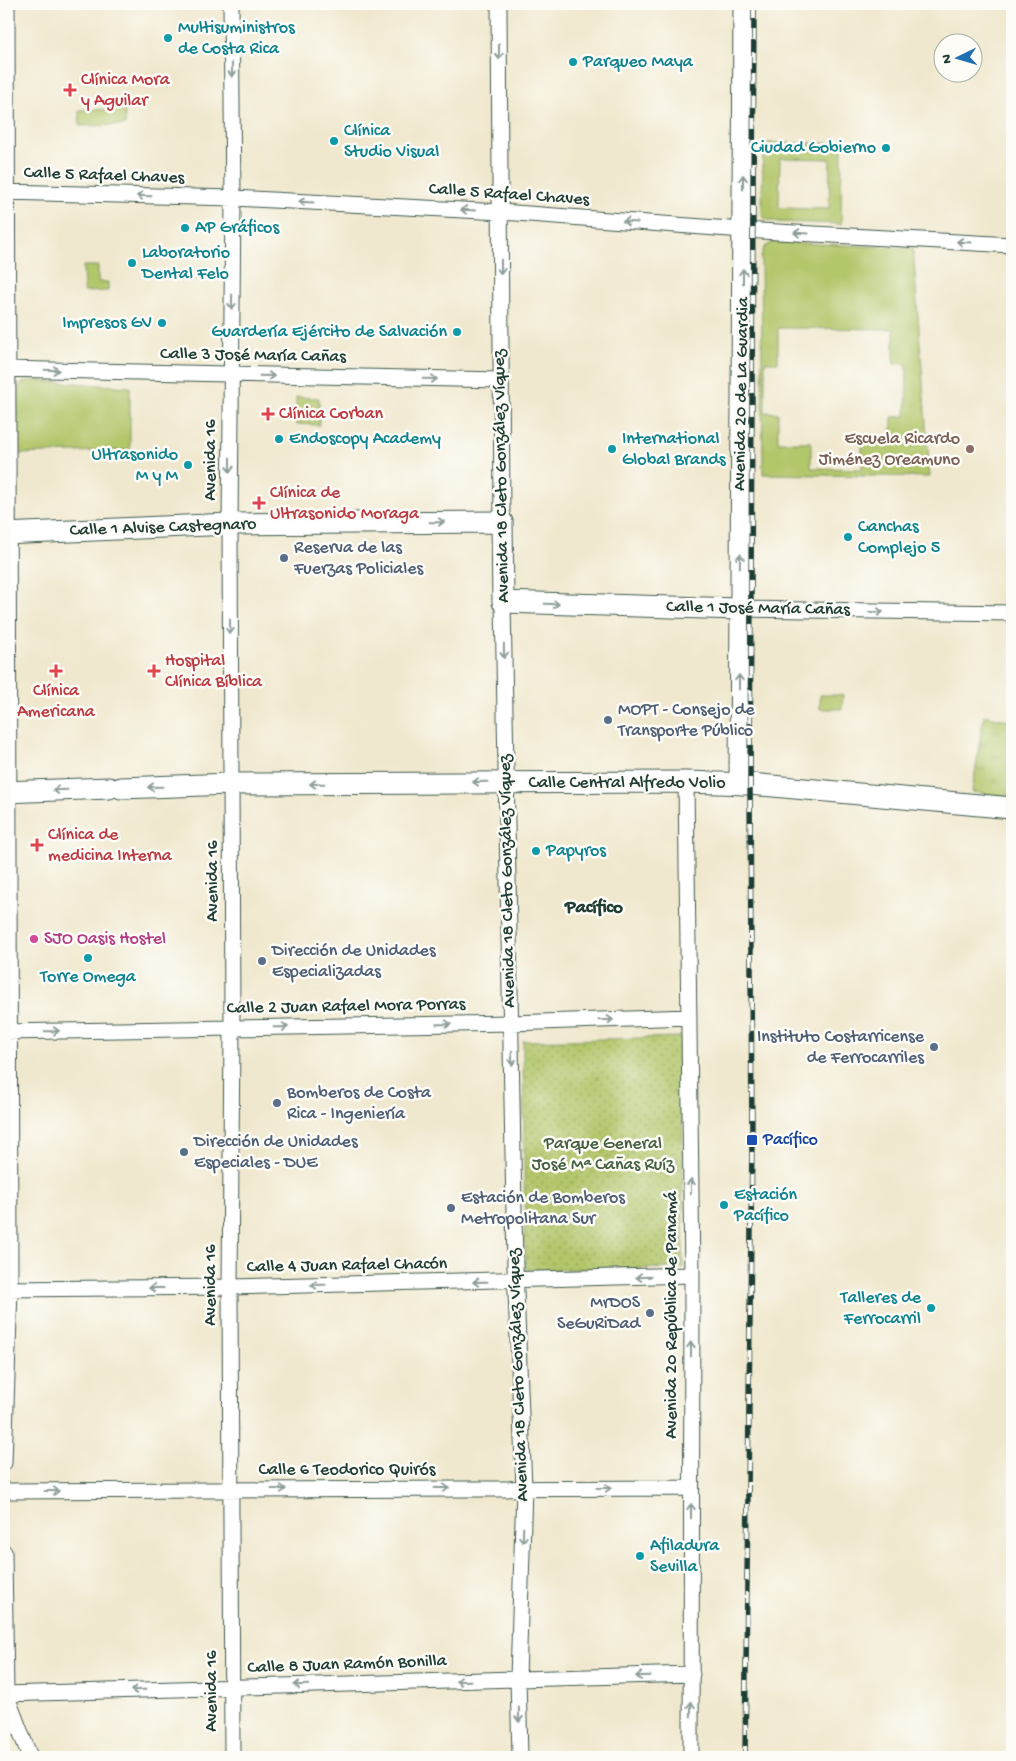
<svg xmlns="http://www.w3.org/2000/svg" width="1016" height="1761" font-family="'Gochi Hand',sans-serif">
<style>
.grass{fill:url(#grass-tufts);stroke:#68824f}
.park{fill:url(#park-dots);stroke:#68824f}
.garden{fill:#b2c66a;stroke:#68824f;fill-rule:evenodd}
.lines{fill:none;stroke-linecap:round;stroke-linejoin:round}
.street-casing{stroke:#3e574b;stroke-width:17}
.secondary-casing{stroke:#3e574b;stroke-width:23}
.street{stroke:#fff;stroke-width:15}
.secondary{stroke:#fff;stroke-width:21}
.rail-casing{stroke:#1f3d34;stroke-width:5.5}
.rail{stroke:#fdfcf7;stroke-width:4;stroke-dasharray:11;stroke-linecap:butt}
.oneway{stroke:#8f9e9a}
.culture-dot{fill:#0f9aa8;stroke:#fdfcf7;stroke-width:2}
.health-dot{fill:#e0444e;stroke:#fdfcf7;stroke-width:2}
.education-dot{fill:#8d6e63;stroke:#fdfcf7;stroke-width:2}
.service-dot{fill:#5c6f8a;stroke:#fdfcf7;stroke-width:2}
.hotel-dot{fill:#d1479c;stroke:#fdfcf7;stroke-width:2}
.transit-dot{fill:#1a4fb4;stroke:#fdfcf7;stroke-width:2}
.labels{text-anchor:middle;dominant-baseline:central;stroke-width:5;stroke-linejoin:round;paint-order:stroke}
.culture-label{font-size:18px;fill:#0d838f;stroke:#fdfcf7;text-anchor:start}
.health-label{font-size:18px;fill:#be3a42;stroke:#fdfcf7;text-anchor:start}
.street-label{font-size:18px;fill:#1f3d34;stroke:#fdfcf7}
.education-label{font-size:18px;fill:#785e54;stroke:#fdfcf7;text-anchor:end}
.service-label{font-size:18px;fill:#4e5e75;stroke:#fdfcf7;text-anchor:start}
.hotel-label{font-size:18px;fill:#b23c85;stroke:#fdfcf7;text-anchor:start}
.transit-label{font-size:18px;fill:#164399;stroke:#fdfcf7;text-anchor:start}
.park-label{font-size:18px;fill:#445f42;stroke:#fdfcf7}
.neighbourhood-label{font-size:19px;font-weight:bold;fill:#1f3d34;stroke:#fdfcf7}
</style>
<defs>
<pattern id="grass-tufts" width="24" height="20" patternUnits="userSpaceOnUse" patternTransform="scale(1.25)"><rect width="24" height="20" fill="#b2c66a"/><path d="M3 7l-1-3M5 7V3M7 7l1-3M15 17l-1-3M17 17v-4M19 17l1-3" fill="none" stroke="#90a258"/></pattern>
<pattern id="park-dots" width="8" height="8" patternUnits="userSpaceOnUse" patternTransform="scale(1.25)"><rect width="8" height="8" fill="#b2c66a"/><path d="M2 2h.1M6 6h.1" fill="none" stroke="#90a258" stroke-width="1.8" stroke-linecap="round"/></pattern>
</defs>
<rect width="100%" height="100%" fill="#fdfcf7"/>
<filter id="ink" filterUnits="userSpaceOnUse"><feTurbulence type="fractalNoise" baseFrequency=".02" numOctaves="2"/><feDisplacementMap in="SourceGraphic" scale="10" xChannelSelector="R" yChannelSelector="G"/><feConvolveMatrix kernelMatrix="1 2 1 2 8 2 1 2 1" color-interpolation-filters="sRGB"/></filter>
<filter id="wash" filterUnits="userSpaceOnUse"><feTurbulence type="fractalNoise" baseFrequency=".0096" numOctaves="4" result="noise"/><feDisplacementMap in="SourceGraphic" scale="20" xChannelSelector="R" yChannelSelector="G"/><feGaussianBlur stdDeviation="1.12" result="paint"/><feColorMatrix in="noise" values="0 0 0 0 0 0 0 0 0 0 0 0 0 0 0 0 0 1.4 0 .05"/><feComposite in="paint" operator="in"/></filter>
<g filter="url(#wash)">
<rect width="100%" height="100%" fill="#f0e8ce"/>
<!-- grass -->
<path class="grass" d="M984,715L1012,721V797L972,792Z"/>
<!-- park -->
<path class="park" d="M682,1037L683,1268L525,1270L523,1041Z"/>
<!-- garden -->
<path class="garden" d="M125,109V125L80,126L79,110Z
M763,143H842L841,224L777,222L764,219L762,214ZM780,158L830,159L829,209L779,208Z
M772,242L913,248L930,477L763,474L761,257L764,248ZM778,328L894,329V364H907L906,416L892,417V442H862V469L811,468V442H778V413L765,412V362H778Z
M83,266H98V282H108V291L84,292Z
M30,380L130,387V450L19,454L16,392L22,383Z
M296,397L319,398V425L296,424Z
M820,695H843L842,709H820Z"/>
</g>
<g filter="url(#ink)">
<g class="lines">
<defs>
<path id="street" d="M231,4L233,198L230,524L232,1028L230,1287L232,1757
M499,4L502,522
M4,192L233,198L501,212L743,230L1012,245
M4,369L501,380
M503,602L515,1267L524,1488L518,1679L520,1757
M739,609L1012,613
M686,782L692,1275L691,1757
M4,1032L511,1023L689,1017
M4,1289L230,1287L692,1275
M4,1463L10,1289L7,4
M4,1491L690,1488
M4,1552L6,1694L30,1757
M4,1694L692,1674"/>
<path id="secondary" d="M4,534L230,524L502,522L503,602L739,609
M740,784L744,4
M121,788L231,784L686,782L750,784L1012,808
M4,792L109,788"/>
</defs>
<!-- street casing -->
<use href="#street" class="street-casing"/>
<!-- secondary casing -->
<use href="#secondary" class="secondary-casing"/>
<!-- street -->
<use href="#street" class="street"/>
<!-- secondary -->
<use href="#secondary" class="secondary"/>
<defs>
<path id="rail" d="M745,1757L752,1140L750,784L754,4"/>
</defs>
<!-- rail casing -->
<use href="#rail" class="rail-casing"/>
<!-- rail -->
<use href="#rail" class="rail"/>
</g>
<!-- one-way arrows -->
<defs><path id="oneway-shaft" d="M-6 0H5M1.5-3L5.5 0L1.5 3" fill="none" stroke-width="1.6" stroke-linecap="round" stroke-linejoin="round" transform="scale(1.25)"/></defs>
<g class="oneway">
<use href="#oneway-shaft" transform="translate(499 52) rotate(90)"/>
<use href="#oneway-shaft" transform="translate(232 70) rotate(89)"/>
<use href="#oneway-shaft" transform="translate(743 182) rotate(-90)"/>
<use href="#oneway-shaft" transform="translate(144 196) rotate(-178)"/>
<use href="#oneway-shaft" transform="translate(306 202) rotate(-177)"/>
<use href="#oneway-shaft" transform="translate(468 210) rotate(-177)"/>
<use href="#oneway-shaft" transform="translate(630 222) rotate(-176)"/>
<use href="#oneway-shaft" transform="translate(801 233) rotate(-177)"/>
<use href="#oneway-shaft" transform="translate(964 242) rotate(-177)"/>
<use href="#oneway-shaft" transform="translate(501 267) rotate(90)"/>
<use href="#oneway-shaft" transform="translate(743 276) rotate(-90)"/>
<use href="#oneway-shaft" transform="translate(232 302) rotate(91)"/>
<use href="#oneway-shaft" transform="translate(52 370) rotate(2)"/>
<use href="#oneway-shaft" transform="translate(267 376) rotate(1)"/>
<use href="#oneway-shaft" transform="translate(430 379) rotate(1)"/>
<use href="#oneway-shaft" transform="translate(230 465) rotate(90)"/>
<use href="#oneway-shaft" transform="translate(437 522) rotate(-1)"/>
<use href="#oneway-shaft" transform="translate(740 561) rotate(-89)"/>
<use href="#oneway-shaft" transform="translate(552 604) rotate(2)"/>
<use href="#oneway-shaft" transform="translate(876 612)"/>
<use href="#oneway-shaft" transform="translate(230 627) rotate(90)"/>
<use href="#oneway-shaft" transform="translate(504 651) rotate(89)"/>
<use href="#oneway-shaft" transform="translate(739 682) rotate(-90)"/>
<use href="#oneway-shaft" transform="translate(480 782) rotate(179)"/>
<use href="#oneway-shaft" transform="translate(317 784) rotate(179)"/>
<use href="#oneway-shaft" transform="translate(155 787) rotate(179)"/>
<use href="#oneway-shaft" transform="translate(60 790) rotate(178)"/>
<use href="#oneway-shaft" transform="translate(606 1020) rotate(-2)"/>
<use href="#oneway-shaft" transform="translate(444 1024) rotate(-1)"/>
<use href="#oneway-shaft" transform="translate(281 1027) rotate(-1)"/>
<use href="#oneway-shaft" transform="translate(52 1031) rotate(-1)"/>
<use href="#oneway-shaft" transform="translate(512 1058) rotate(89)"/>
<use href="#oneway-shaft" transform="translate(691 1186) rotate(-90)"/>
<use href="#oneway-shaft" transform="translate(643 1277) rotate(178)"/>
<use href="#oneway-shaft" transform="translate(480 1282) rotate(179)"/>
<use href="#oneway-shaft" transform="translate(318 1285) rotate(179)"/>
<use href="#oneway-shaft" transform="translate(156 1288) rotate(180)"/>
<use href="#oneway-shaft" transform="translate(691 1349) rotate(-90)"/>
<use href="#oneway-shaft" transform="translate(442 1488)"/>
<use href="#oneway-shaft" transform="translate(604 1488)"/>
<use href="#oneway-shaft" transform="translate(279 1489)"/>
<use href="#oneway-shaft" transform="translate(52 1491)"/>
<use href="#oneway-shaft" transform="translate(691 1511) rotate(-90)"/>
<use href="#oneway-shaft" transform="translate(523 1535) rotate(92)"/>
<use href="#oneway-shaft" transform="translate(643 1676) rotate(178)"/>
<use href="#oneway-shaft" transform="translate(463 1681) rotate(178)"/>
<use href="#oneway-shaft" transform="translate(301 1685) rotate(178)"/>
<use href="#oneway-shaft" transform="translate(138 1690) rotate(178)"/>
<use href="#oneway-shaft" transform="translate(691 1709) rotate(-89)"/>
<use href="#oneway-shaft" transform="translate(519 1715) rotate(89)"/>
</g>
</g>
<!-- markers -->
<g class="culture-dot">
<circle cx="168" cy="38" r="5"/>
<circle cx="573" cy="62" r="5"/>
<circle cx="334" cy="141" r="5"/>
<circle cx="886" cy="148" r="5"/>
<circle cx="185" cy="228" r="5"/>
<circle cx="132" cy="263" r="5"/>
<circle cx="162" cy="323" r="5"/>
<circle cx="457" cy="332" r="5"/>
<circle cx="279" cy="439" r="5"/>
<circle cx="612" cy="449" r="5"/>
<circle cx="188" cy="465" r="5"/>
<circle cx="848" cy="537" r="5"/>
<circle cx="536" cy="851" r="5"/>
<circle cx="88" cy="958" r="5"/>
<circle cx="724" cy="1205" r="5"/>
<circle cx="931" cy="1308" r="5"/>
<circle cx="640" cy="1556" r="5"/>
</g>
<g class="health-dot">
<path d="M67.5 82.5h5v5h5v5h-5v5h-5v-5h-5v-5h5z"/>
<path d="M265.5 406.5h5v5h5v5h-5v5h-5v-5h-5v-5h5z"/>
<path d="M256.5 495.5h5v5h5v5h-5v5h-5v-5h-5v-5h5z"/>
<path d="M53.5 663.5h5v5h5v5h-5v5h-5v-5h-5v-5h5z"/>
<path d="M151.5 663.5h5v5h5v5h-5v5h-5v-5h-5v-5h5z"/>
<path d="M34.5 837.5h5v5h5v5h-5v5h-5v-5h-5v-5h5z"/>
</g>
<circle class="education-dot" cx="970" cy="449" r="5"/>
<g class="service-dot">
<circle cx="284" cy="558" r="5"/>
<circle cx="608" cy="720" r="5"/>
<circle cx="262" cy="961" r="5"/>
<circle cx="934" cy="1047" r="5"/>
<circle cx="277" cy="1103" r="5"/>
<circle cx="184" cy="1152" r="5"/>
<circle cx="451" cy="1208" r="5"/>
<circle cx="650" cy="1313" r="5"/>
</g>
<circle class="hotel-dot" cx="34" cy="939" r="5"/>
<rect class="transit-dot" x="746" y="1134" width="12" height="12" rx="2.5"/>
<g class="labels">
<!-- culture labels -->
<g class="culture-label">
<text x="178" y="28">Multisuministros<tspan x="178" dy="21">de Costa Rica</tspan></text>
<text x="583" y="62">Parqueo Maya</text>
<text x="344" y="131">Clínica<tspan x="344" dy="21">Studio Visual</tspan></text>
<text x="876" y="148" text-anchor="end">Ciudad Gobierno</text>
<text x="195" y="228">AP Gráficos</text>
<text x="142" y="253">Laboratorio<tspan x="142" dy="21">Dental Felo</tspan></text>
<text x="152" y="323" text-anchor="end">Impresos GV</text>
<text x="447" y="332" text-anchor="end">Guardería Ejército de Salvación</text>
<text x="289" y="439">Endoscopy Academy</text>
<text x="622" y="439">International<tspan x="622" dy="21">Global Brands</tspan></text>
<text x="178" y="455" text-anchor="end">Ultrasonido<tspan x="178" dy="21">M y M</tspan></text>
<text x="858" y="527">Canchas<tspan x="858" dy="21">Complejo 5</tspan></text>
<text x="546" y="851">Papyros</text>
<text x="88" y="977" text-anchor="middle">Torre Omega</text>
<text x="734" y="1195">Estación<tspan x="734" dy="21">Pacífico</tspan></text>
<text x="921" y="1298" text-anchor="end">Talleres de<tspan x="921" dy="21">Ferrocarril</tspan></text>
<text x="650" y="1546">Afiladura<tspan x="650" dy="21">Sevilla</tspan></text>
</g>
<!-- health labels -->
<g class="health-label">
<text x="81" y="80">Clínica Mora<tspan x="81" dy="21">y Aguilar</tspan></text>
<text x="279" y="414">Clínica Corban</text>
<text x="270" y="493">Clínica de<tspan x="270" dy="21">Ultrasonido Moraga</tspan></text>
<text x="165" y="661">Hospital<tspan x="165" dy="21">Clínica Bíblica</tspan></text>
<text x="56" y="691" text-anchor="middle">Clínica<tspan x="56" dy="21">Americana</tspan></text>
<text x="48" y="835">Clínica de<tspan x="48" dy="21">medicina Interna</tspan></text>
</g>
<!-- street labels -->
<g class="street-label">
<text transform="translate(104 176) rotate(2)">Calle 5 Rafael Chaves</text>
<text transform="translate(509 195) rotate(4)">Calle 5 Rafael Chaves</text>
<text transform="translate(253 356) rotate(1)">Calle 3 José María Cañas</text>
<text transform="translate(742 394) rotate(-89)">Avenida 20 de La Guardia</text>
<text transform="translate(211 460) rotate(-90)">Avenida 16</text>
<text transform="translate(502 476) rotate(-91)">Avenida 18 Cleto González Víquez</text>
<text transform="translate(163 528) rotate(-2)">Calle 1 Alvise Castegnaro</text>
<text transform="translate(758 609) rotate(1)">Calle 1 José María Cañas</text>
<text x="627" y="783">Calle Central Alfredo Volio</text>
<text transform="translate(213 881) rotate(-90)">Avenida 16</text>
<text transform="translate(508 881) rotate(-91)">Avenida 18 Cleto González Víquez</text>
<text transform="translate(346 1007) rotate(-1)">Calle 2 Juan Rafael Mora Porras</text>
<text transform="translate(347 1266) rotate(-1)">Calle 4 Juan Rafael Chacón</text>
<text transform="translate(211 1285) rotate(-90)">Avenida 16</text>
<text transform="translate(672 1315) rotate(-90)">Avenida 20 República de Panamá</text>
<text transform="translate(519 1375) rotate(-92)">Avenida 18 Cleto González Víquez</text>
<text x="347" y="1470">Calle 6 Teodorico Quirós</text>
<text transform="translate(347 1665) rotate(-2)">Calle 8 Juan Ramón Bonilla</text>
<text transform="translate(212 1691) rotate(-90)">Avenida 16</text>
</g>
<!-- education labels -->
<g class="education-label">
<text x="960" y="439">Escuela Ricardo<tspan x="960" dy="21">Jiménez Oreamuno</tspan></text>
</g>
<!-- service labels -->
<g class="service-label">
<text x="294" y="548">Reserva de las<tspan x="294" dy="21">Fuerzas Policiales</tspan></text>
<text x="618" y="710">MOPT - Consejo de<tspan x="618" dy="21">Transporte Público</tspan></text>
<text x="272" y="951">Dirección de Unidades<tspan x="272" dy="21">Especializadas</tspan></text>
<text x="924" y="1037" text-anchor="end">Instituto Costarricense<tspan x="924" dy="21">de Ferrocarriles</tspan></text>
<text x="287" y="1093">Bomberos de Costa<tspan x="287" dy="21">Rica - Ingeniería</tspan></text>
<text x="194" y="1142">Dirección de Unidades<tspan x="194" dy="21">Especiales - DUE</tspan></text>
<text x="461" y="1198">Estación de Bomberos<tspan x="461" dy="21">Metropolitana Sur</tspan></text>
<text x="640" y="1303" text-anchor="end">MrDOS<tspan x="640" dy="21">SeGuRiDad</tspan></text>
</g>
<!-- hotel labels -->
<g class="hotel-label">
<text x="44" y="939">SJO Oasis Hostel</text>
</g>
<!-- transit labels -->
<g class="transit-label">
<text x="763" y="1140">Pacífico</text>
</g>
<!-- park labels -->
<g class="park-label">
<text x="603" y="1144">Parque General<tspan x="603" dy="21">José Mª Cañas Ruíz</tspan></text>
</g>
<!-- neighbourhood labels -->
<g class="neighbourhood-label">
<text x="594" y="908">Pacífico</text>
</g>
</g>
<!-- margin -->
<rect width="1016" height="1761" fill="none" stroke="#fdfcf7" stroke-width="20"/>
<!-- north arrow -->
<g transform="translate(958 58) rotate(265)"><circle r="24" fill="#fdfcf7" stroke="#a4b0a9"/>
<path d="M0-4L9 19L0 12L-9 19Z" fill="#1f6fb2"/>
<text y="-8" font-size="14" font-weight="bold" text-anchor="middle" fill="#1f3d34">N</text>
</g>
</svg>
